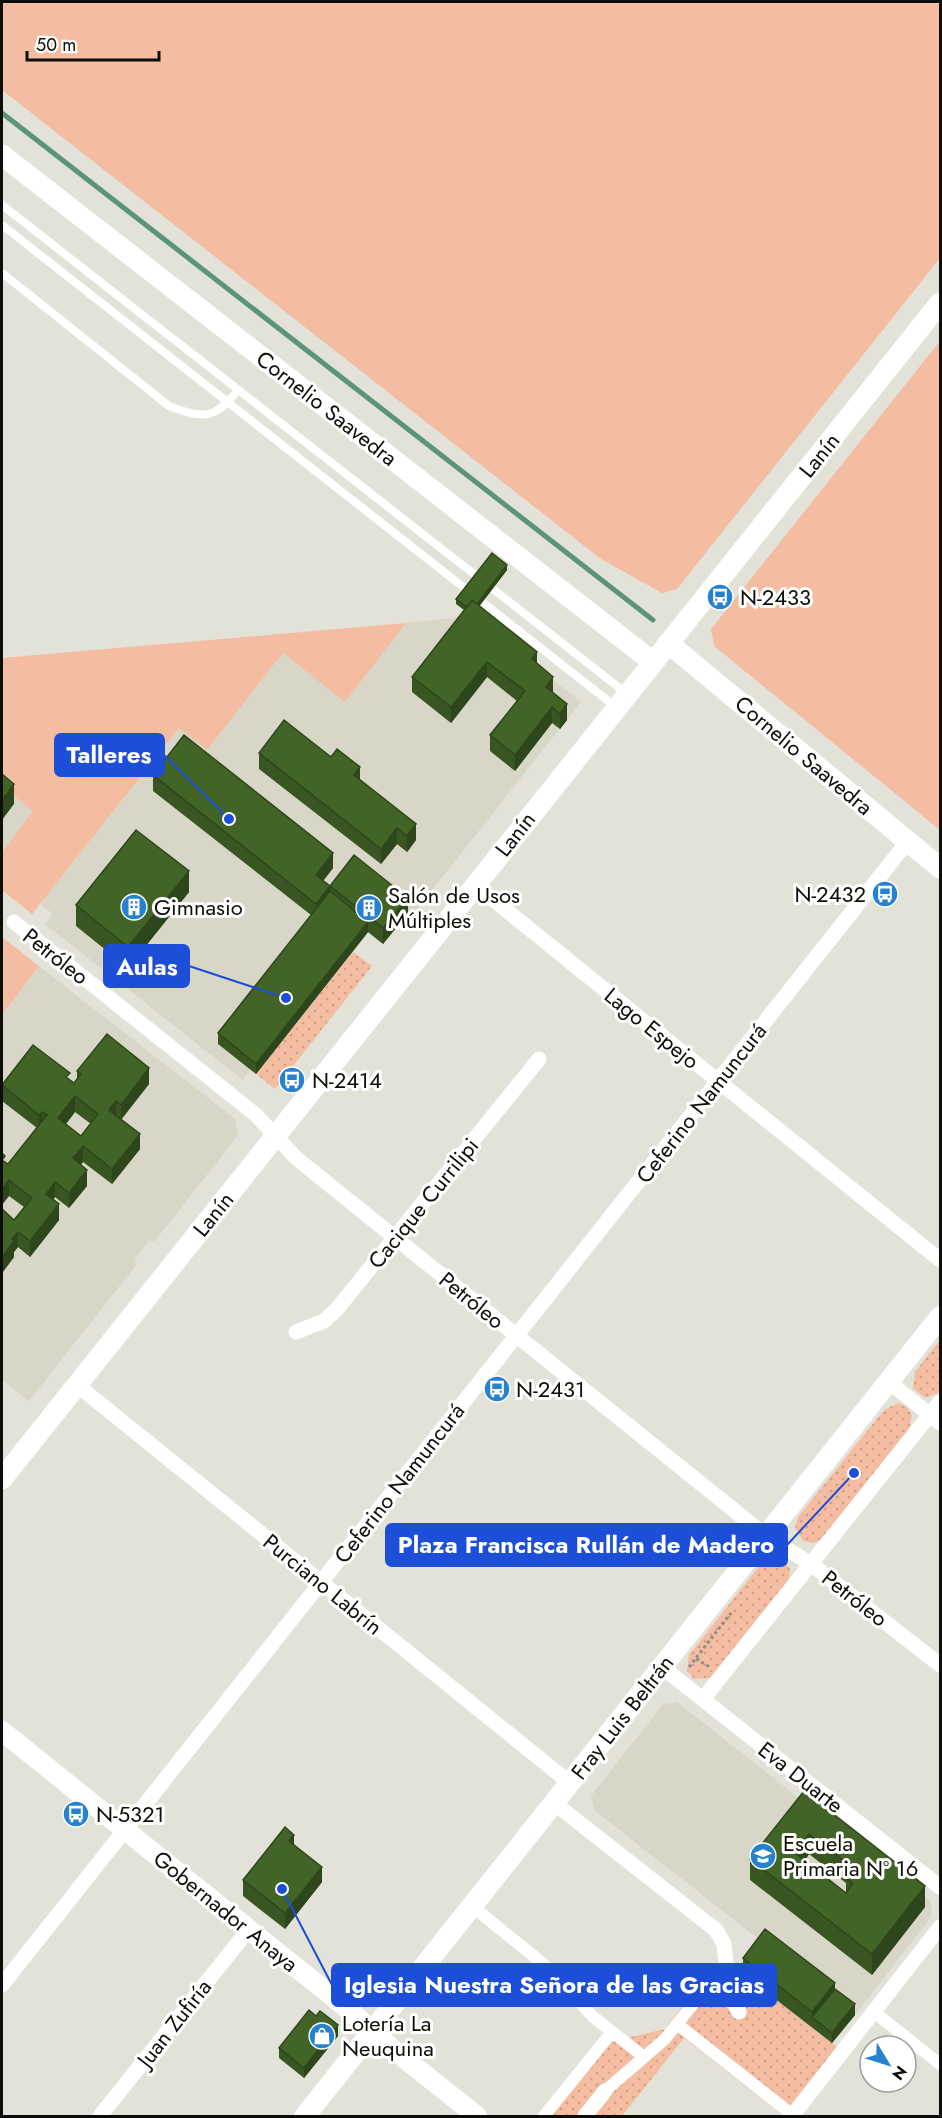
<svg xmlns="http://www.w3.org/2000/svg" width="942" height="2118" font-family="Jost,sans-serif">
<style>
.built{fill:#d8d7c7}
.grass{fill:#f4bca0}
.park{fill:url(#park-dots)}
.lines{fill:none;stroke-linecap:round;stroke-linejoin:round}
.stream{stroke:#5b9478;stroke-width:5}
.path{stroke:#8c8c86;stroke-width:3;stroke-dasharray:3 3;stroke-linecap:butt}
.service{stroke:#fff;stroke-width:8}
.pedestrian{stroke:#fff;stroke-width:12}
.minor{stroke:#fff;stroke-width:15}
.tertiary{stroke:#fff;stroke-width:20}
.secondary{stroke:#fff;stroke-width:21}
.wall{fill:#395622;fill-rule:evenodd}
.shaded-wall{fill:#2e461b}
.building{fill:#426427;stroke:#2e461b;stroke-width:1.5;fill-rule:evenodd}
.labels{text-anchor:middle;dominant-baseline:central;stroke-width:6;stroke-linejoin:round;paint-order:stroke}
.street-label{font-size:22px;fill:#0d0d0a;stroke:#fffffe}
.poi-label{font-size:22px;fill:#0d0d0a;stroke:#fffffe;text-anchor:start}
.leader{fill:none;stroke:#1d4ed8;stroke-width:2}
.callout-dot{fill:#1d4ed8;stroke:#fffffe;stroke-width:2}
.callout{fill:#1d4ed8;stroke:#1d4ed8;stroke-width:2}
.callout-label{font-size:24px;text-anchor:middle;font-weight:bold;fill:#fff}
</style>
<defs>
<pattern id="park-dots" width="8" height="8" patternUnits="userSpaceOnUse" patternTransform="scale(1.5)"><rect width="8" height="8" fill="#f4bca0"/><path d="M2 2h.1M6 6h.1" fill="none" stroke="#d0a088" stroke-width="1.8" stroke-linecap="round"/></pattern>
</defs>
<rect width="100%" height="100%" fill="#e2e2d9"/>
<!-- built -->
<path class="built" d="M472,616L581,702L409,919L405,917L383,944L368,933L256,1074L250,1070L243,1080L45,924L53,914L40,904L179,728L207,750L283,653L345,701L406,623Z
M2,787L33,811L2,852Z
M39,966L235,1119L238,1135L155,1241H149L135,1259L136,1265L29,1401L2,1380V1015Z
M677,1702L931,1902L932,1916L855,2015L594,1810L591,1796L663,1704Z"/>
<!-- grass -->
<path class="grass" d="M2,2H940V258L677,589L662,593L601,559L2,90Z
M940,341V830L714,646L711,629Z
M406,623L345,702L283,653L207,750L179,728L32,914L2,890V852L33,811L2,787V658Z
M2,937L39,966L2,1015Z"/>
<!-- park -->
<path class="park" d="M353,952L372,966L275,1089L256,1074Z
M940,1340V1392L925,1398L913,1388L915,1372Z
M898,1403L907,1407L912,1415L909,1429L824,1537L814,1543L803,1541L795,1527L798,1517L884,1410Z
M769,1558L784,1561L790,1569L789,1579L710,1678L694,1679L687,1671L689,1655L761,1564Z
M712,1969L743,1974L837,2047L783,2115L684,2038L622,2116H538L597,2045L665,2029Z"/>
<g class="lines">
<!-- stream -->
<path class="stream" d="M2,113L653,620"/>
<!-- path -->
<path class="path" d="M696,1659L710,1667
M689,1667L731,1613"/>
<!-- service -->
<path class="service" d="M2,205L626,693
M2,225L616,707
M2,273L169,406C203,419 215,420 238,390"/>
<!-- pedestrian -->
<path class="pedestrian" d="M472,1906L553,1972L592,2016L644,2057
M874,2012L940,2064
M677,2024L794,2116
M605,2091L665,2039L698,1998L726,1978
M544,2116L612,2032"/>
<!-- minor -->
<path class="minor" d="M475,885L940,1260
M14,922L256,1115L296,1158L766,1536L811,1564L940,1665
M296,1332L324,1321L337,1309L539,1059
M889,1382L940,1423
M77,1385L570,1783
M662,1667L940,1887
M703,1699L940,1402
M554,1803L716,1930L724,1944L729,1994L739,2012
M2,1985L908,841
M100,2116L249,1929
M585,2116L605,2091
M792,2116L940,1927"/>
<!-- tertiary -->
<path class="tertiary" d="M2,1731L348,2009L390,2047L477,2116"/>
<!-- secondary -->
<path class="secondary" d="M2,155L653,662
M668,643L940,868
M2,1479L940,303
M305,2116L940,1317"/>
</g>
<!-- wall -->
<path class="wall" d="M507,570L479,606L537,664L567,720L560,729L552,723L515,771L490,751V735L517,701L487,677L451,723L412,692V677L464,610L456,604V599Z
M259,753L360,780L416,840L407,852L397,844L381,864L259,769Z
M153,775L333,868L323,881L330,886L408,913L383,944L368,932L256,1074L218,1044V1033L311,915L153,791Z
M189,892L128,968L76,926V905Z
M77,1071L149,1084L121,1119L140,1149L112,1184L83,1162L80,1165L87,1186L69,1208L55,1197L53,1200L59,1220L30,1257L18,1247L14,1252V1257L2,1273V1209L14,1220L24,1207L9,1196L5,1162L8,1164L37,1128L2,1101V1085L70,1080L74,1083L77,1079ZM75,1112L91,1124L81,1136L66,1124Z
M804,1791L925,1907L872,1975L750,1880V1859ZM809,1854L846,1883V1893L805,1861Z
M294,1844L322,1882L285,1929L243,1896V1880Z
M743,1958L835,1983V1989L855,2015L832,2043L743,1974Z
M338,2036L304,2078L279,2058V2048Z"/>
<!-- shaded-wall -->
<path class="shaded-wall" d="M507,565V570L472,616V611Z
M537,652V668L532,659Z
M487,662V677L451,723V707Z
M553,677V692L546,702V687Z
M567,704V720L560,729V714Z
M552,707V723L515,771V755Z
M360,767V783L354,775Z
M14,784V804L2,820V800Z
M416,824V840L407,852V836Z
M397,828V844L381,864V849Z
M333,853V868L316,890V875Z
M189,871V892L128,968V947Z
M330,886V902L316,920V904Z
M408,898V913L383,944V928Z
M368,922V932L256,1074V1064Z
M149,1068V1084L121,1120V1105Z
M75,1096V1112L58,1134V1118Z
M116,1101V1117L109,1110Z
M42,1112V1128L39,1131V1115Z
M140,1134V1149L112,1184V1169Z
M83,1146V1162L73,1174V1158Z
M87,1170V1186L69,1208V1193Z
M9,1180V1196L2,1205V1190Z
M55,1182V1197L46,1209V1194Z
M59,1204V1220L30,1257V1241Z
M18,1232V1247L14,1252V1257L2,1273V1257L12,1239Z
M809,1834V1854L795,1873V1853Z
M294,1835V1850L289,1841Z
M322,1867V1882L285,1929V1913Z
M925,1886V1907L872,1975V1954Z
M835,1983V1999L812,2017V2012Z
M855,2004V2015L832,2043V2033Z
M338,2025V2036L304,2078V2068Z"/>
<!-- building -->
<path class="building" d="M492,553L507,565L477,604L472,600L467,607L456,599Z
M472,600L537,652L532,659L553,677L546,687L567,704L560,714L552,707L515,755L490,735L525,691L487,662L451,707L412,677Z
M284,720L331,757L337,749L360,767L354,775L416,824L407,836L397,828L381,849L259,753Z
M184,735L333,853L316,875L330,886L354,855L408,898L383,928L330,886L316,904L153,775Z
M2,774L14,784L2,800Z
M136,830L189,871L128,947L76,905Z
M330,891L368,922L256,1064L218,1033Z
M107,1034L149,1068L121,1105L116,1101L109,1110L140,1134L112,1169L83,1146L73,1158L87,1170L69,1193L55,1182L46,1194L59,1204L30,1241L18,1232L12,1239L14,1241L2,1257V1209L14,1220L32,1198L9,1180L2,1190V1153L5,1156L2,1160L8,1164L47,1115L42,1112L39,1115L2,1085L33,1045L70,1073L66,1077L74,1083L81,1074L77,1071ZM75,1096L98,1114L81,1136L58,1118Z
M804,1791L925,1886L872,1954L750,1859ZM809,1834L853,1868L846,1878L853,1883L846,1893L795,1853Z
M285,1827L294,1835L289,1841L322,1867L285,1913L243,1880Z
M765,1929L835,1983L812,2012L743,1958Z
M835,1989L855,2004L832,2033L812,2017Z
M309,2010L316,2016L320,2011L338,2025L304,2068L279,2048Z"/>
<!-- icons -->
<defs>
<symbol id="bus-disc" viewBox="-11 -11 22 22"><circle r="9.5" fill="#2682cf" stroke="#fffffe"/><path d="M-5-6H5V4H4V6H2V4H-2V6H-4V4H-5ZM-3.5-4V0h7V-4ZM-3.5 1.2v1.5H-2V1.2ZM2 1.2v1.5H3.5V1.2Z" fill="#fff"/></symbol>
<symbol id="building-disc" viewBox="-11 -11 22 22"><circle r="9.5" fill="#2682cf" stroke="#fffffe"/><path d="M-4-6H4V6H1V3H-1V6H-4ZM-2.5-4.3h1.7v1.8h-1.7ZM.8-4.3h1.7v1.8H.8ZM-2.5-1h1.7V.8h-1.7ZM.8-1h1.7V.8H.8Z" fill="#fff"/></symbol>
<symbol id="school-disc" viewBox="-11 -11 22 22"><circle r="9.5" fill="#2682cf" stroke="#fffffe"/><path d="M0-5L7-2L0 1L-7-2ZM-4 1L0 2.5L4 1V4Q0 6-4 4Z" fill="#fff"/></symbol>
<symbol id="shop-disc" viewBox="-11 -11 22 22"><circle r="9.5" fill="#2682cf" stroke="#fffffe"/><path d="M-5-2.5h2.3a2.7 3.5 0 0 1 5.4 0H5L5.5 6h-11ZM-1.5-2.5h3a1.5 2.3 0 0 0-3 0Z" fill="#fff"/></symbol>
</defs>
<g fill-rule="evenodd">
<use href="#bus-disc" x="705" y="582" width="30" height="30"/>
<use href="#bus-disc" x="870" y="879" width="30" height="30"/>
<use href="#building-disc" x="119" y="892" width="30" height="30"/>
<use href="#building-disc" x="354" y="893" width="30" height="30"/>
<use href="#bus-disc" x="277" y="1065" width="30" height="30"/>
<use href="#bus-disc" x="482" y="1374" width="30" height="30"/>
<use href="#bus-disc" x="61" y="1799" width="30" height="30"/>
<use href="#school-disc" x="748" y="1841" width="30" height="30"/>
<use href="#shop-disc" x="307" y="2021" width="30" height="30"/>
</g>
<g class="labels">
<!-- street labels -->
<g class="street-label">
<text transform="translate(327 408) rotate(38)">Cornelio Saavedra</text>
<text transform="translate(819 455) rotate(-51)">Lanín</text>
<text transform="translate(804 755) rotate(40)">Cornelio Saavedra</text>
<text transform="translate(515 834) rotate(-52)">Lanín</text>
<text transform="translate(56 956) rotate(38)">Petróleo</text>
<text transform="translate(652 1028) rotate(39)">Lago Espejo</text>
<text transform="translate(701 1103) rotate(-52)">Ceferino Namuncurá</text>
<text transform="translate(423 1203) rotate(-51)">Cacique Currilipi</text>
<text transform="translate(213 1214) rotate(-51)">Lanín</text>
<text transform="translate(472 1300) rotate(39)">Petróleo</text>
<text transform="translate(399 1483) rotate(-52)">Ceferino Namuncurá</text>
<text transform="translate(323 1584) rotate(39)">Purciano Labrín</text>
<text transform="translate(855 1598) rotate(38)">Petróleo</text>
<text transform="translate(622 1717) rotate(-52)">Fray Luis Beltrán</text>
<text transform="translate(801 1777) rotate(38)">Eva Duarte</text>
<text transform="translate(226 1911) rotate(39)">Gobernador Anaya</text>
<text transform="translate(174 2023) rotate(-52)">Juan Zufiría</text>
</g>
<!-- poi labels -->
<g class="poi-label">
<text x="740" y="597">N-2433</text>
<text x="866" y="894" text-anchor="end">N-2432</text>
<text x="388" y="895">Salón de Usos<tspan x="388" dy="25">Múltiples</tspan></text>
<text x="154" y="907">Gimnasio</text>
<text x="312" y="1080">N-2414</text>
<text x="516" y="1389">N-2431</text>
<text x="96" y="1814">N-5321</text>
<text x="783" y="1843">Escuela<tspan x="783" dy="25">Primaria Nº 16</tspan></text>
<text x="342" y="2023">Lotería La<tspan x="342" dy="25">Neuquina</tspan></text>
</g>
</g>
<!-- callouts -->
<path class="leader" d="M229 819L164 755M286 998L189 966M854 1473L787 1545M282 1889L332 1985"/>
<g class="callout-dot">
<circle cx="229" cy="819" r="6"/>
<circle cx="286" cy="998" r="6"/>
<circle cx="854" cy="1473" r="6"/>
<circle cx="282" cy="1889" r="6"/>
</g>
<g class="callout">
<rect x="55" y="734" width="109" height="42" rx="6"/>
<rect x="104" y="945" width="85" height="42" rx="6"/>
<rect x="386" y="1524" width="401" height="42" rx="6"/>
<rect x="332" y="1964" width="444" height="42" rx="6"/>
</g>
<g class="callout-label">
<text x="109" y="763">Talleres</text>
<text x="147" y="975">Aulas</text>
<text x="586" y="1553">Plaza Francisca Rullán de Madero</text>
<text x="554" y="1993">Iglesia Nuestra Señora de las Gracias</text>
</g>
<!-- border -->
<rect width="942" height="2118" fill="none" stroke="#0d0d0a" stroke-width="6"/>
<!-- north arrow -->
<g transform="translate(888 2064) rotate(128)"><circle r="28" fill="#fffffe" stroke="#9e9e9c" stroke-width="1.5"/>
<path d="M0-4.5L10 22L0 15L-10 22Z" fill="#2682cf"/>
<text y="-9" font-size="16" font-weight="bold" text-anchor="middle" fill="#0d0d0a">N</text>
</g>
<!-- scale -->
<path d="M27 51v9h132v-9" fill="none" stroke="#0d0d0a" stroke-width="3"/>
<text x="36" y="51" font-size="18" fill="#0d0d0a" stroke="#fffffe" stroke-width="4.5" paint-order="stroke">50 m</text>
</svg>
